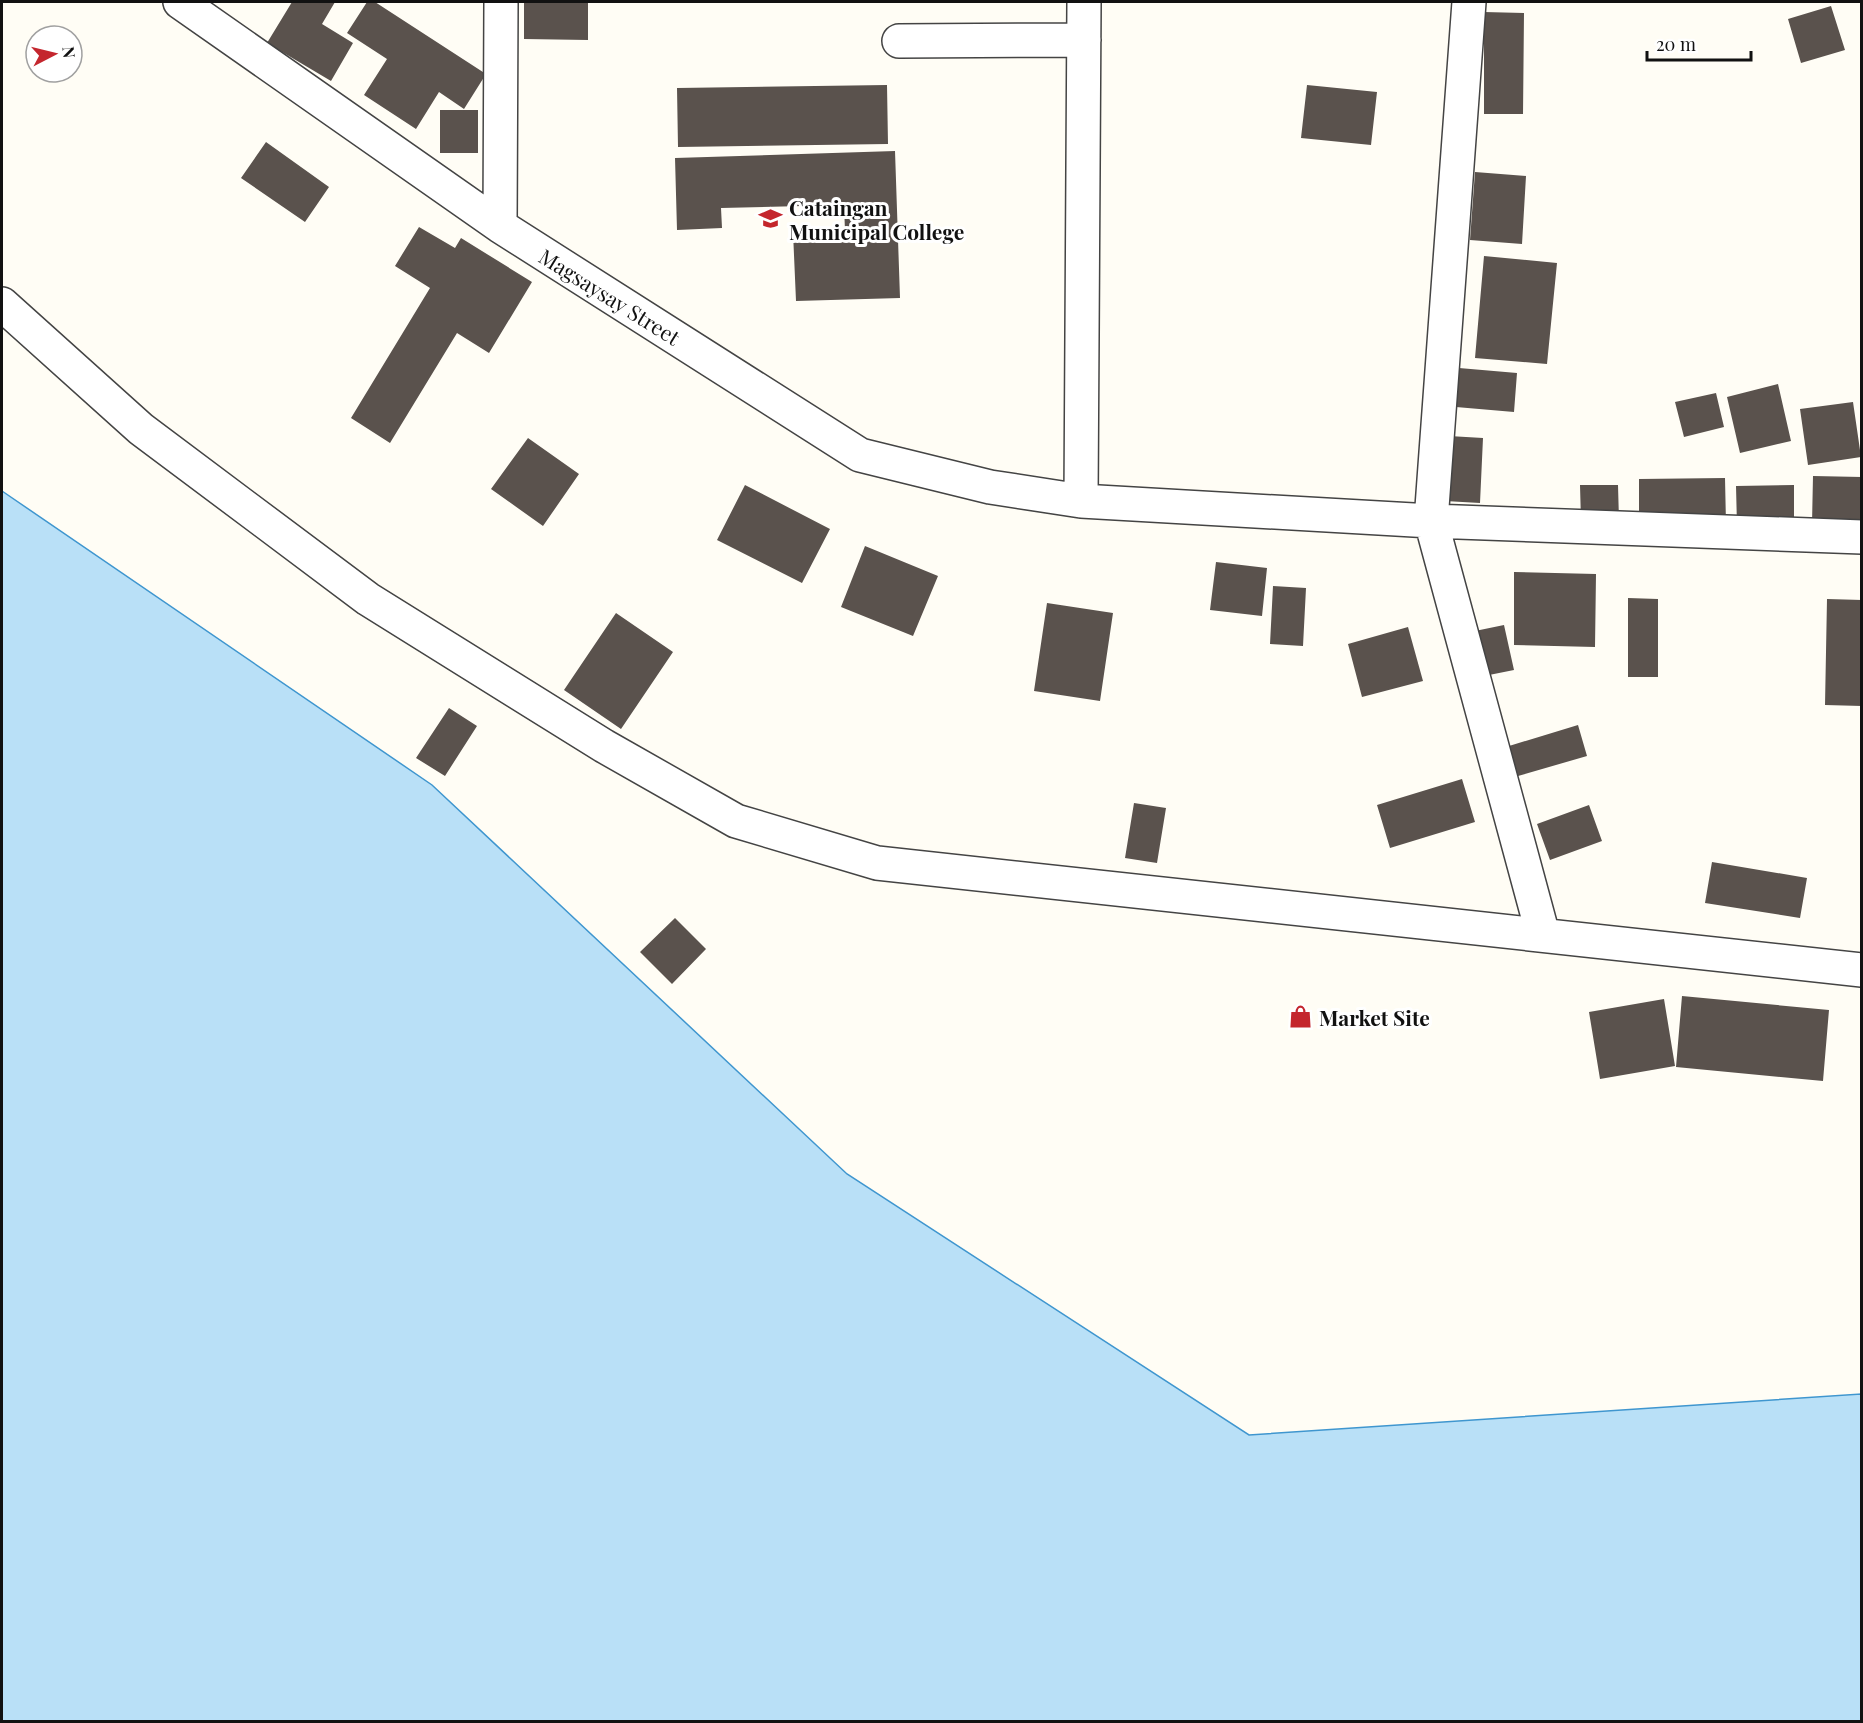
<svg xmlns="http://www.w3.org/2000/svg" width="1863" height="1723" font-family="'Playfair Display',serif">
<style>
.water{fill:#b9e0f7;stroke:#3f96cf;stroke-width:1.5}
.building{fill:#5a524d}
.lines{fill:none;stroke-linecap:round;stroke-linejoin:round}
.minor-casing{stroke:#444;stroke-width:36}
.minor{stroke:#fff;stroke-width:33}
.labels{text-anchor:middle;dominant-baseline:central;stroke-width:6;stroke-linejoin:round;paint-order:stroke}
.poi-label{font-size:21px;font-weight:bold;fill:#111;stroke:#fff;text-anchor:start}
.street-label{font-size:21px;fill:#111;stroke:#fff}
</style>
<rect width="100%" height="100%" fill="#fffdf5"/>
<!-- water -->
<path class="water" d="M2,491L432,785L847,1174L1249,1435L1861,1394V1721H2Z"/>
<!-- building -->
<path class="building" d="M292,2H335L322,24L353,43L331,81L267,43Z
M367,2H375L486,74L464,109L439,92L416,129L364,95L387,59L347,33Z
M524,2H588V40L524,39Z
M1831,6L1845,50L1801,63L1788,19Z
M1484,12L1524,13L1523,114H1484Z
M887,85L888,144L678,147L677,88Z
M1307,85L1377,92L1371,145L1301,138Z
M440,110H478V153H440Z
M266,142L329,187L305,222L241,178Z
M895,151L900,298L796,301L793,232L845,231L844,205L721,208L722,228L677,230L675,158Z
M1475,172L1526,176L1522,244L1470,240Z
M419,227L455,248L461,238L532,282L489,353L457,333L390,443L351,418L430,288L395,266Z
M1484,256L1557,263L1547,364L1475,358Z
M1459,368L1517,373L1514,412L1456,407Z
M1778,384L1791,441L1740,453L1727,397Z
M1716,393L1724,427L1684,437L1675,402Z
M1853,402L1861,457L1808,465L1800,409Z
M1449,436L1483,438L1480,503L1445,501Z
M528,438L579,474L543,526L491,489Z
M1813,476L1862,477V525L1812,524Z
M1725,478L1726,524H1639V479Z
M745,485L830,529L802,583L717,540Z
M1580,485H1618L1619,520L1581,521Z
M1794,485V525L1737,526L1736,486Z
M865,546L938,576L913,636L841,607Z
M1216,562L1267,568L1262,616L1210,610Z
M1514,572L1596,574L1595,647L1514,645Z
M1273,586L1306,588L1303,646L1270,644Z
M1628,598L1658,599V677H1628Z
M1827,599L1862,600V706L1825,705Z
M1047,603L1113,613L1100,701L1034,691Z
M616,613L673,652L621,729L564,690Z
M1504,625L1514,670L1484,676L1475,631Z
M1408,627L1423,681L1362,697L1348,644Z
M449,708L477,726L445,776L416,758Z
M1578,725L1587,756L1518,776L1509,746Z
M1462,779L1475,822L1390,848L1377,805Z
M1134,803L1166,808L1157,863L1125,858Z
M1589,805L1602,841L1550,860L1537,824Z
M1712,862L1807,878L1800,918L1705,903Z
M675,918L706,949L672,984L640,952Z
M1682,996L1829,1010L1823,1081L1676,1067Z
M1664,999L1675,1066L1600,1079L1589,1012Z"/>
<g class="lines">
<defs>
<path id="minor" d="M180,2L500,226L860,455L990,487L1081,501L1431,521L1862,537
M1469,2L1431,521L1543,935
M899,41L1084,40
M500,226L501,2
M2,304L141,429L368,599L604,746L736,821L877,863L1862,970
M1081,501L1084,2"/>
</defs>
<!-- minor casing -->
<use href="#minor" class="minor-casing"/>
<!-- minor -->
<use href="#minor" class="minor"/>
</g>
<!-- icons -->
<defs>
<symbol id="university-bare" viewBox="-9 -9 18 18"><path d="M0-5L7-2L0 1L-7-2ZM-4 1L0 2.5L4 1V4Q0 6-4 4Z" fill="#c4262e" stroke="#fff" stroke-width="2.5" paint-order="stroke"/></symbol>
<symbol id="shop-bare" viewBox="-9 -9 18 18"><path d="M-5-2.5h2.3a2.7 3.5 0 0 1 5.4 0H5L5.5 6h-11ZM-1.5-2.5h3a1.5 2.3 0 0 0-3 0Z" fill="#c4262e" stroke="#fff" stroke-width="2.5" paint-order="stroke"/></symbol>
</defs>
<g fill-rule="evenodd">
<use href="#university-bare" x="754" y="202" width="33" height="33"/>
<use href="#shop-bare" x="1284" y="1000" width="33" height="33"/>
</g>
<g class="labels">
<!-- poi labels -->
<g class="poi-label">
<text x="789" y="207">Cataingan<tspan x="789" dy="24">Municipal College</tspan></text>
<text x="1319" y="1017">Market Site</text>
</g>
<!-- street labels -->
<g class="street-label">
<text transform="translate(610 296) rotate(32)">Magsaysay Street</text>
</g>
</g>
<!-- border -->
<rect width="1863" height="1723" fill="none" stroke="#111111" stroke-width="6"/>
<!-- north arrow -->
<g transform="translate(54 54) rotate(83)"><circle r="28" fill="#ffffff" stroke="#a0a0a0" stroke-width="1.5"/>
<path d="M0-4.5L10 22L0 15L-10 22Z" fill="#c4262e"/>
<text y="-9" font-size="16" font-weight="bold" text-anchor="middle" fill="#111111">N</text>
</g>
<!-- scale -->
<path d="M1647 51v9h104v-9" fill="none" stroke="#111111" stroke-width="3"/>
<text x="1656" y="51" font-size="18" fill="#111111" stroke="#ffffff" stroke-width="4.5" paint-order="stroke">20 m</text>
</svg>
